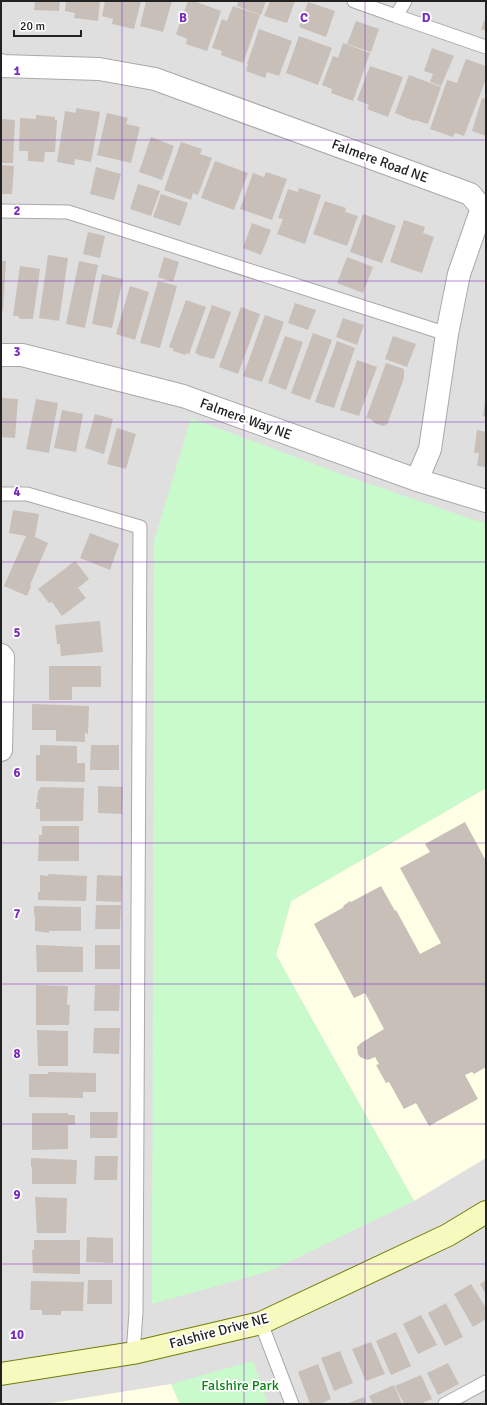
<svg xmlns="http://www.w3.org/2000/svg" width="487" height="1405" font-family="Signika,sans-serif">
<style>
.residential{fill:#e0dfdf}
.education{fill:#ffffe5}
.park{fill:#c8facc}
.building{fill:#c7bfb8}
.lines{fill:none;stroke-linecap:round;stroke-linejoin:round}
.lane-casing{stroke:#a9a9a9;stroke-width:15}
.street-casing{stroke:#a9a9a9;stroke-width:24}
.secondary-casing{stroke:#707d05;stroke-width:24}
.lane{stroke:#fff;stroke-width:13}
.street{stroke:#fff;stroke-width:22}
.secondary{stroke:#f7fabf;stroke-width:22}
.grid{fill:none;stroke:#7b2cbf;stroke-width:1;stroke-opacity:0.55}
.labels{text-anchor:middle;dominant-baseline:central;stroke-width:3.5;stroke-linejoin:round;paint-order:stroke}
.street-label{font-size:14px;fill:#222;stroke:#fff}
.park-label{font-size:14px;fill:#0c8416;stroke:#fff}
.grid-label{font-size:13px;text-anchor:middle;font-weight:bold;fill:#7b2cbf;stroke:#fff;stroke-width:3.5;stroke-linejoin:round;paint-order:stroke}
</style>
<rect width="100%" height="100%" fill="#f2efe9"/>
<!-- residential -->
<path class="residential" d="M1,1H486V1404H1Z"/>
<!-- education -->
<path class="education" d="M486,788V1158L414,1201L276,955L291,901Z
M171,1384L180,1404H46Z"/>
<!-- park -->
<path class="park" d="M191,418L341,474L477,521L486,522V788L291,901L276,955L414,1201L270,1271L152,1304L154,541Z
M253,1361L268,1404H180L171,1384Z"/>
<!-- building -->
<path class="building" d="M35,1H60L59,11L34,10Z
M66,1H100L98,21L74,18L75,13L65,11Z
M105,1H141L134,29L112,24L113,19L102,16Z
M146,1H172L163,32L140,26Z
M188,1H194L221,11L207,51L186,44L187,39L176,34Z
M238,1H266L261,15L237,6Z
M270,1H295L287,23L264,16Z
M308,2L335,11L326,37L299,27Z
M233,6L260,15L243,63L221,55L222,51L212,48L222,19L227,21Z
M486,16V31L481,29Z
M356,21L379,29L371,52L347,44Z
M259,29L292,41L279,76L267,72L265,78L246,71L248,64H247Z
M299,36L332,48L318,85L286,73Z
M343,43L370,53L353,101L331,93L332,89L322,85L333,56L338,58Z
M432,48L454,56L441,86L430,82L433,74L424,71Z
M466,59L486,66V79L464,136L455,133L453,137L430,129L447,80L457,83Z
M370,66L403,77L388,117L367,109L369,105L357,100Z
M409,75L441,87L428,124L415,120L414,121L395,113Z
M482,98L486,99V136L472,131Z
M76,108L100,112L91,162L75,159L74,165L57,162L65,111L76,113Z
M107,113L128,118L126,124L140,127L131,163L97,155Z
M36,115L55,117V120H57L55,152H45L44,162L28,161V151H19L20,118L36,119Z
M1,119L15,120L13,163H1Z
M151,137L174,146L162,180L139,172Z
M181,142L202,149L200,154L212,158L198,195L193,193L191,200L164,190Z
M215,161L248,173L234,210L201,198Z
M1,165L14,166L12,194H1Z
M96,167L121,174L114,200L90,194Z
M266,172L287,179L272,220L240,209L253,173L264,177Z
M138,184L160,191L151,216L130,209Z
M299,188L321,195L305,244L277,234L283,219L278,218L288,189L298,192Z
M161,194L188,203L180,226L153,217Z
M325,201L346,208L345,212L358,216L347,246L313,234Z
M363,214L396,226L382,263L350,252Z
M404,220L425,227L423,233L434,237L422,273L390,262Z
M252,223L271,230L261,255L243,248Z
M88,232L105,236L100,258L83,254Z
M48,255L68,258L59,321L39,318Z
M164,257L179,262L173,282L158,277Z
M347,257L373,267L363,293L337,283Z
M1,261H6L3,311H1Z
M79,261L98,265L85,328L66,324Z
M20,266L40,269L33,319H20L18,316H13Z
M102,274L123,279L112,328L92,324Z
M158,281L177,286L160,348L140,343Z
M130,286L149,292L135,340L116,334Z
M186,300L206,307L189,354L186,353V355L173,351L174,349L169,347Z
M295,303L316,310L308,330L288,323Z
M212,305L231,312L214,359L198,355V354L195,353Z
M241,307L260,314L238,374L219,367Z
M265,315L284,322L262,382L243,376Z
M343,318L364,325L357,345L336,337Z
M313,333L332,340L310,400L291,393Z
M285,336L303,342L286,390L268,383Z
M393,336L416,344L407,367L385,359Z
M337,341L355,348L334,408L315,402Z
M357,360L377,367L359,416L340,410Z
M386,363L404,369V378L387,425L386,424L384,426L374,423L371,419L366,418Z
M1,398L18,399L15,438L1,437Z
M36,399L58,403L49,453L26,449Z
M485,401H486V417L483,416Z
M62,410L83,414L76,452L54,448Z
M95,414L113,419L104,454L85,448Z
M117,428L136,434L126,469L107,464Z
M477,430L486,432V467L477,466L479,453H474Z
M13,510L39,514L35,537L48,543L30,585L31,586L27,596L4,586L26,536L9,533Z
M90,533L119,544L110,570L80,558Z
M75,561L89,579L78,588L86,598L62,616L52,602L49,603L38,589Z
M100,621L103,652L61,656L60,644H57L55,625Z
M49,666H101V687H72V700H49Z
M32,704L89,706L88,734L85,733V742L56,741V730H32Z
M40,745L77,746V763H85V782L36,781V755H40Z
M91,745H119V770H90Z
M98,786L123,787L122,814L98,813Z
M41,787L84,788L83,821H40V809H36V802H39L37,800L38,791Z
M465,822L486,861V1067L474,1074L472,1072L465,1075L478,1099L429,1126L416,1103L404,1109L389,1082L386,1083L376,1065L379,1064L375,1057L368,1060L360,1057L358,1054L357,1047L361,1043L384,1029L365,993L354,998L314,924L344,907L343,906L350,901L351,902L381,886L395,911L396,910L420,954L441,943L400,868L430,852L425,844Z
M42,826H79V861H38L39,835H42Z
M48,874L87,876L86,901L38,900V892H40V875L48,876Z
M97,875L122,876L121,902L96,901Z
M96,905H121L120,929H95Z
M34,906L81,907V931H49V933L35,931V915H34Z
M36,945L83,947V972H37Z
M95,945H120V969H95Z
M36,985L68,986L67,1005H70L69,1025H36Z
M95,985H120L119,1011H94Z
M94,1028H120L119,1054L93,1053Z
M37,1030L68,1031V1066H38Z
M48,1072L96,1073V1092H83V1098L29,1097V1074H48Z
M90,1112H118L117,1138H90Z
M32,1113H68V1115H75V1125H68V1149L32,1150Z
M95,1156H118L117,1180H94Z
M31,1158L77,1160L76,1184H32V1167H31Z
M35,1197L67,1198L66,1233H37Z
M87,1237L113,1238V1263L86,1262Z
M34,1240H80V1274L33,1273L32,1250H34Z
M88,1280H112V1304H87Z
M486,1280V1295L480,1284Z
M31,1281L84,1282L83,1311H61V1315H42V1310H30Z
M471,1284L486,1308V1319L473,1327L454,1294Z
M446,1303L463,1337L445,1346L428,1313Z
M421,1315L437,1345L418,1354L403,1324Z
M396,1332L411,1366L391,1375L376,1341Z
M371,1342L385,1374L366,1381L352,1349Z
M340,1351L353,1383L334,1391L321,1358Z
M448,1363L459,1384L438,1395L427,1373Z
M318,1364L331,1399L320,1404H310L298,1372Z
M421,1375L432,1399L420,1404H404L395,1386Z
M394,1385L402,1404H373L369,1396Z
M364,1397L366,1404H346Z"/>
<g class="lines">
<defs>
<path id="lane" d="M354,1L396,16
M405,1L396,16L486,47
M1,211L68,212L447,334
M1,494H27L140,527L136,1313L133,1353
M261,1323L292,1404
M445,1404L486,1382"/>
<path id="street" d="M1,65L2,66L99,69L155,79L470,194L482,208L459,274L447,334L430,449L417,480
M1,355H22L183,396L417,480L486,501
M1,655L3,657L1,750"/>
<path id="secondary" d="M1,1374L133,1353L261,1323L448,1235L486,1212"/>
</defs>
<!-- lane casing -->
<use href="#lane" class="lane-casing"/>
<!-- street casing -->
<use href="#street" class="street-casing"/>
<!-- secondary casing -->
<use href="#secondary" class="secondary-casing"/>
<!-- lane -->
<use href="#lane" class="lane"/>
<!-- street -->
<use href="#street" class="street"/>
<!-- secondary -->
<use href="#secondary" class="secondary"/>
</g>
<!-- grid -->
<path class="grid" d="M122,1V1404M244,1V1404M365,1V1404M1,140H486M1,281H486M1,422H486M1,562H486M1,702H486M1,843H486M1,984H486M1,1124H486M1,1264H486"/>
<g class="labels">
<!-- street labels -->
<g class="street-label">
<text transform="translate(380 161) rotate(20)">Falmere Road NE</text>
<text transform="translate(246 419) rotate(20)">Falmere Way NE</text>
<text transform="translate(219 1331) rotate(-15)">Falshire Drive NE</text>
</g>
<!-- park labels -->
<g class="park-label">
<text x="240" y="1385">Falshire Park</text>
</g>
</g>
<g class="grid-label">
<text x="183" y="22">B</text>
<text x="304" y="22">C</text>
<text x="426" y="22">D</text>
<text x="17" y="75">1</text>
<text x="17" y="215">2</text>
<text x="17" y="356">3</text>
<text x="17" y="496">4</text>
<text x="17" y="637">5</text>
<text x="17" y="777">6</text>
<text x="17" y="918">7</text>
<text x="17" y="1058">8</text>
<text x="17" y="1199">9</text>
<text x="17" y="1339">10</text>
</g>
<!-- border -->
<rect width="487" height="1405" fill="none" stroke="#222222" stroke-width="4"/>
<!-- scale -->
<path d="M14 30v6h67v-6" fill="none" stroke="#222222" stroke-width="2"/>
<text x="20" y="30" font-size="12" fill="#222222" stroke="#ffffff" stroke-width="3" paint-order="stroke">20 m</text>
</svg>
